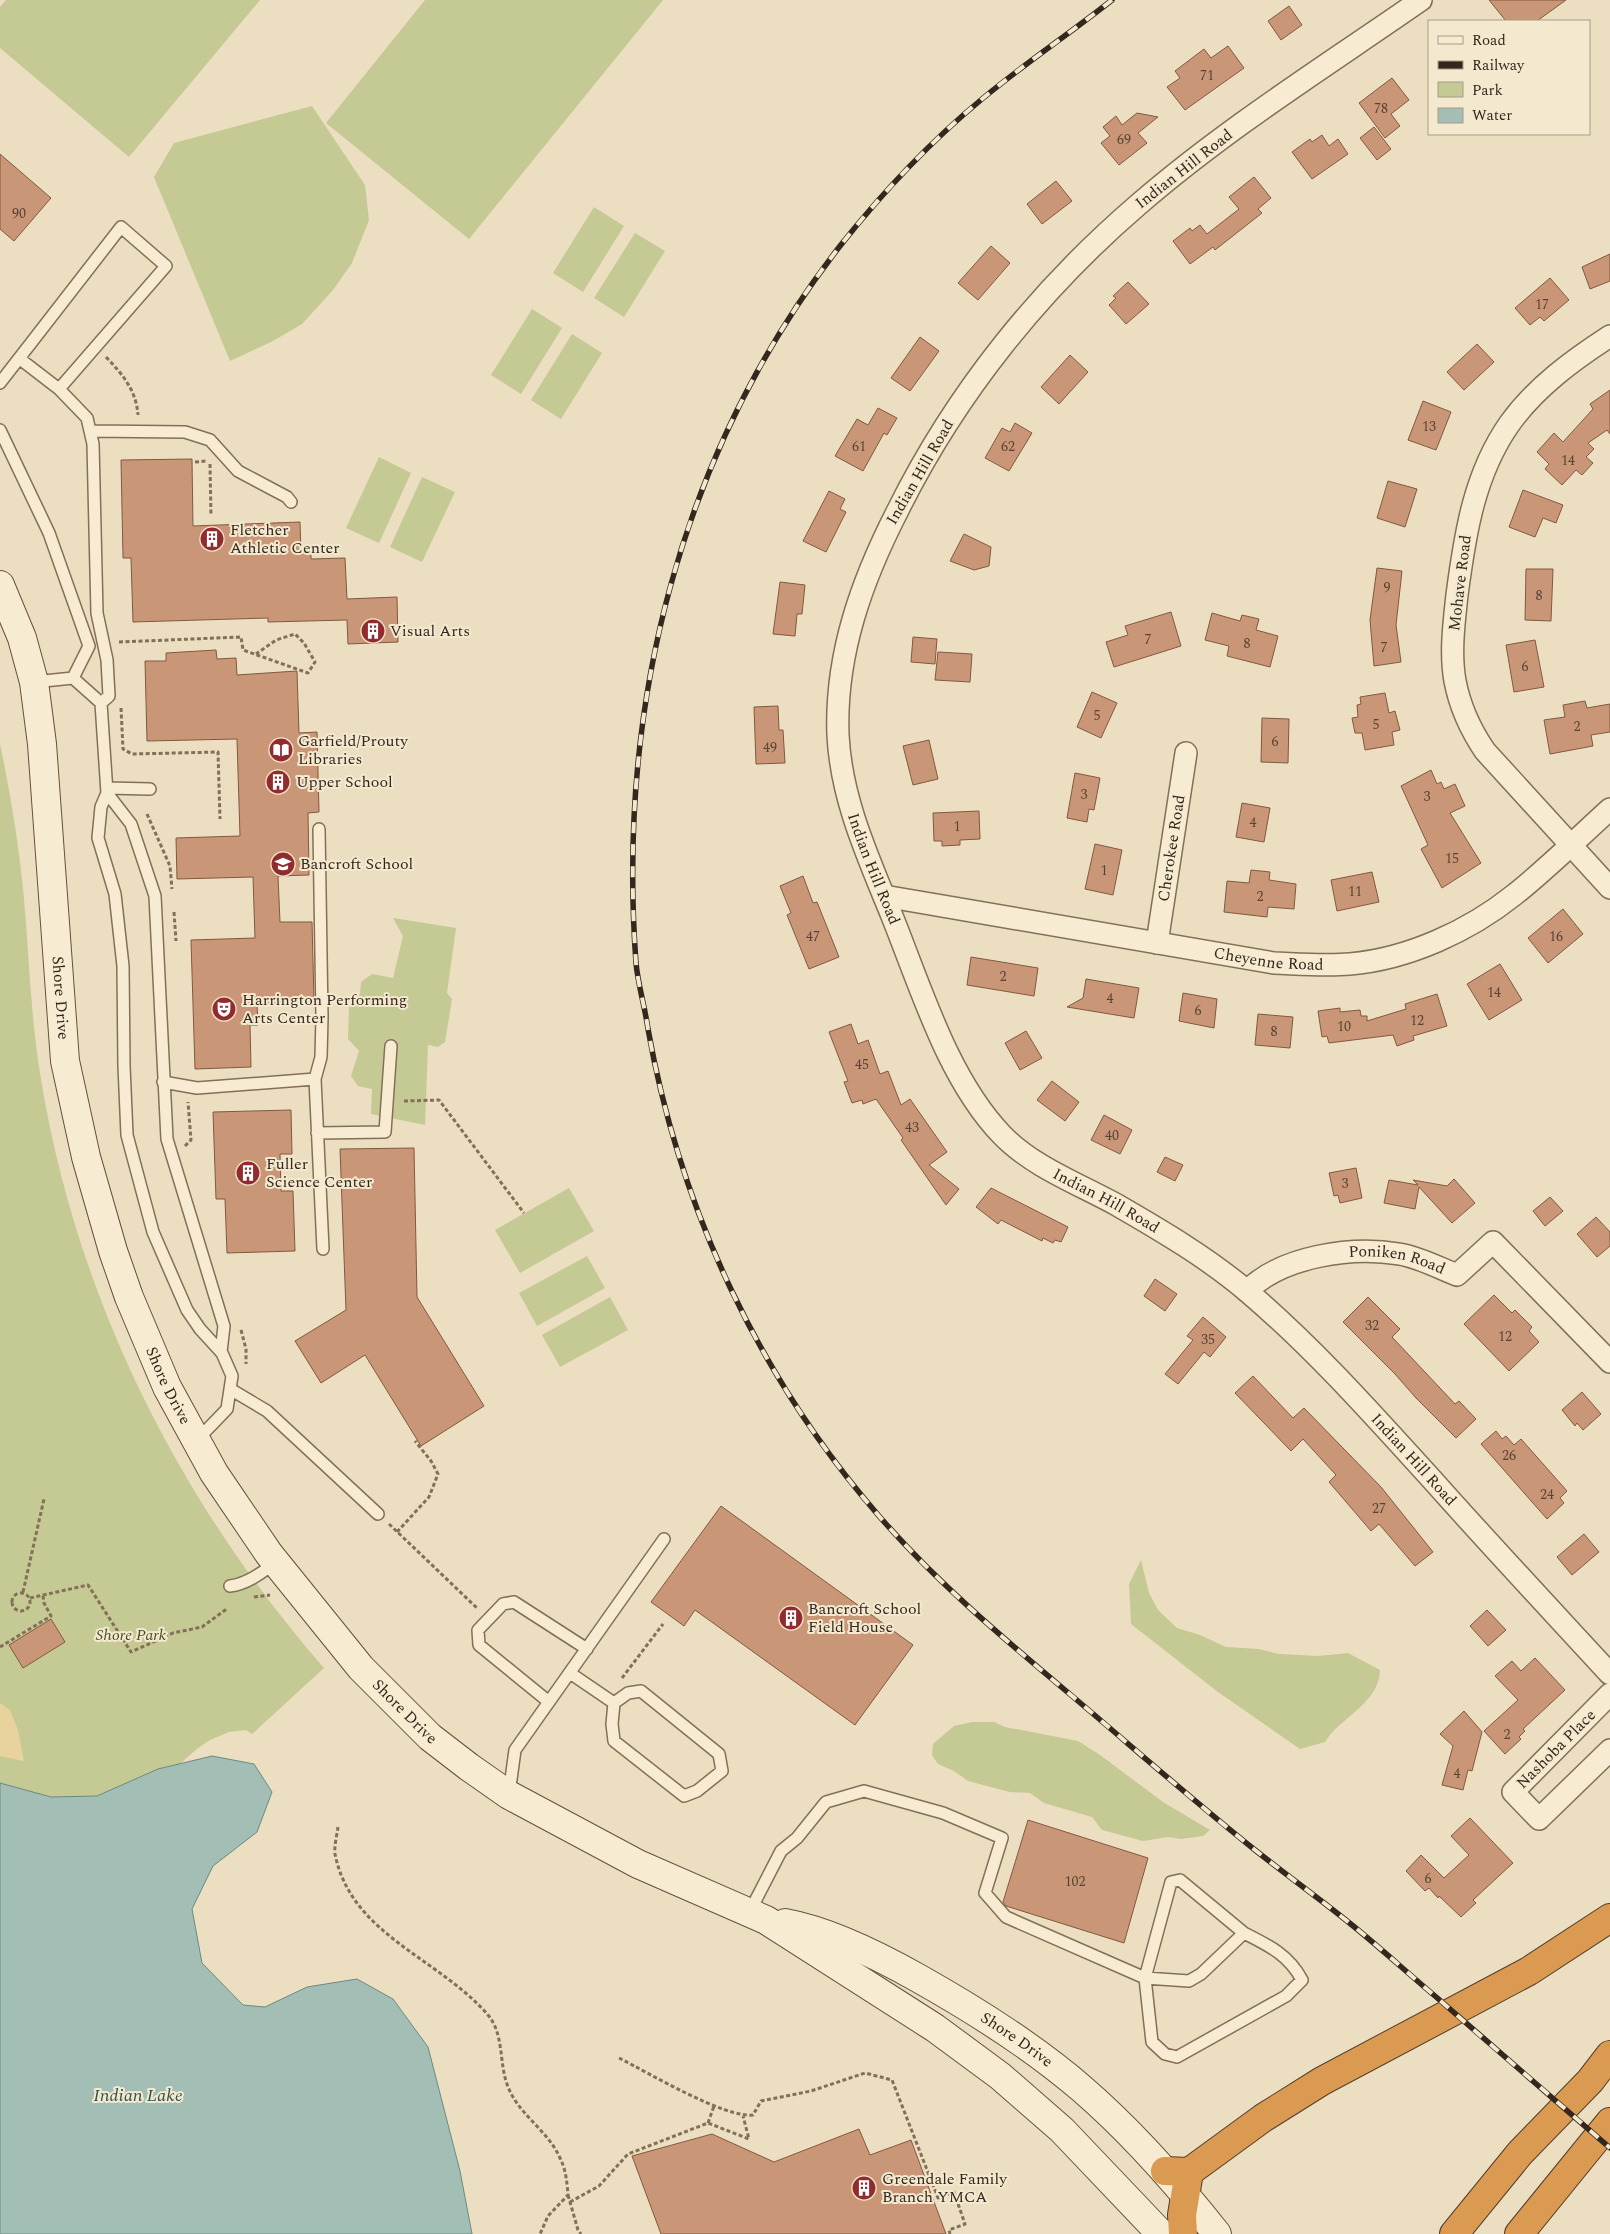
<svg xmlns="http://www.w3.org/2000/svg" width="1610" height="2234" font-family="Spectral,serif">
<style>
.green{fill:#c5c994}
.sand{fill:#e8d29d}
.water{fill:#a3beb5;stroke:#6a8b82}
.building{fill:#c99777;stroke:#83583f}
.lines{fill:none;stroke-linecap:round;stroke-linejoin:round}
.lane-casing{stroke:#846f58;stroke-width:14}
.street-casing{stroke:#846f58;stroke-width:24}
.secondary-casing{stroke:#66503c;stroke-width:30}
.highway-casing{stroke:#523d2d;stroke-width:30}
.path{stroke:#846f58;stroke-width:3;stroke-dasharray:4 2.5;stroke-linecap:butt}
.lane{stroke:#f7ebd2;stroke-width:11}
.street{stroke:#f7ebd2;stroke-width:21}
.secondary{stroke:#f7ebd2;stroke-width:28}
.highway{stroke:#da9a52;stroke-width:28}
.rail-casing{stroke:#34271d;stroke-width:5.5}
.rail{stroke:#f4e8cf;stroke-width:4;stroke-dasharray:11;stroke-linecap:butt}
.labels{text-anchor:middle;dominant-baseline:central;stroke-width:4;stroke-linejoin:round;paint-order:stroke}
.number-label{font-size:14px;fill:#594334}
.street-label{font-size:16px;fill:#34271d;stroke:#f4e8cf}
.poi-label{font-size:16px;fill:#34271d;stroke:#f4e8cf;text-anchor:start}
.park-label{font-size:16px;font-style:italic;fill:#465024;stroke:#f4e8cf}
.water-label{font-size:18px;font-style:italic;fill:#2c5450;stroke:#f4e8cf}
</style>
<rect width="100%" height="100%" fill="#ecdec0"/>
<!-- green -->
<path class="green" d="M6,0H260L129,157L0,48V7Z
M425,0H663L469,239L326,123Z
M312,106L365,185L369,220L352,263L333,290L302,324L273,341L230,361L154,177L174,143Z
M594,207L624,226L583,292L553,273Z
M635,233L665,251L624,317L594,298Z
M532,309L562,328L521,394L491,375Z
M572,334L602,353L561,419L531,400Z
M379,457L411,473L379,543L346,528Z
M422,477L455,492L422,562L390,547Z
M0,744C10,791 18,840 23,888C29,950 30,1011 40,1073C75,1295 177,1499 324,1668L252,1734L246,1730L229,1732L210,1740L198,1748L174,1769L151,1782L73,1803L0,1787Z
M393,918L456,928L447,993L452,999L445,1042L438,1047L428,1045L425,1125L371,1114L372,1089L358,1086L351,1076L359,1051L348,1039L349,1005L360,994L361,982L372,974L393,978L403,936Z
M569,1188L594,1231L520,1273L495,1230Z
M587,1256L605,1288L537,1326L519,1293Z
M610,1297L628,1330L560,1367L542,1335Z
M1141,1560L1149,1593L1158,1610L1177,1628L1200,1635L1226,1647L1259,1649L1279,1654L1318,1656L1348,1653L1380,1670C1379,1704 1341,1716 1325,1742L1300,1749L1218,1692L1131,1624L1129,1584Z
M972,1722H994L1005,1727L1078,1741L1100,1755L1163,1802L1210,1830L1203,1836L1181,1839L1168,1837L1143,1841L1102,1830L1092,1817L1044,1803L1030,1793L1010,1792L968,1781L954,1771L938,1764L932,1755L933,1744L954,1726Z"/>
<!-- sand -->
<path class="sand" d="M0,1703L10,1710L18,1730L24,1761L0,1756Z"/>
<!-- water -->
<path class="water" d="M212,1756L254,1764L272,1792L257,1832L213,1866L192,1909L202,1963L243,2005L265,2007L307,1987L357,1979L393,1999L428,2047L460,2171L472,2234H0V1783L51,1797L97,1796L158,1769Z"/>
<!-- building -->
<path class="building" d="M1489,0H1566L1537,21H1506Z
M1289,6L1302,25L1281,40L1268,21Z
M1228,46L1244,68L1185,110L1167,87L1180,78L1175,71L1204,49L1211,58Z
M1392,78L1409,100L1391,114L1400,126L1385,138L1359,103Z
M1137,113L1158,117L1138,133L1147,143L1119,165L1101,143L1110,136L1103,127L1116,116L1122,125Z
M1374,127L1391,149L1377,160L1360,138Z
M1322,135L1329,146L1338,139L1348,154L1312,179L1292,152L1310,139L1312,142Z
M0,154L51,198L14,241L0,229Z
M1254,177L1271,198L1258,209L1262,213L1215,250L1213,247L1190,264L1173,241L1190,228L1192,231L1200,225L1207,234L1239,209L1229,197Z
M1056,181L1072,201L1042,224L1027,204Z
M991,246L1010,263L978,300L958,283Z
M1610,254V281L1590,289L1582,267Z
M1550,278L1569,300L1544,321L1540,317L1530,325L1515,308Z
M1128,282L1149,304L1126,324L1109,305L1116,298L1113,296Z
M920,337L939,351L910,391L891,378Z
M1477,344L1494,362L1464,390L1447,372Z
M1070,355L1088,372L1059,404L1041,387Z
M1610,390V434L1607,430L1588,443L1594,449L1586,457L1593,463L1582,475L1576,470L1562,485L1545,469L1549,464L1537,452L1554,433L1563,442L1593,409L1590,404Z
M1423,401L1451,412L1436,450L1408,440Z
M878,408L897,418L887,435L884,433L863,471L835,456L857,419L868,425Z
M1015,423L1032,433L1009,471L985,458L1002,428L1010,432Z
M192,459L193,526L300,522L301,552H311V559L345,558L347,599L397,597L398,642L348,644L347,620L268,622V618L133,622L131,558H123L121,460Z
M1388,481L1417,489L1405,527L1377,518Z
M1523,490L1563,505L1556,523L1543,518L1535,537L1509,527Z
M829,491L845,499L840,509L846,512L826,552L803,541Z
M964,534L991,547L989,566L974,570L950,561Z
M1377,568L1402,571L1396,625L1401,662L1374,666L1370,620Z
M1526,569H1553L1551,621L1525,620Z
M780,582L805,585L802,614H797L795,636L773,634Z
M1171,612L1181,646L1114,667L1106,642L1128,635L1125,626Z
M1212,613L1240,621L1242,615L1259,619L1256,630L1278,636L1270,667L1227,656L1229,646L1205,640Z
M913,637L937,639L935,664L911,662Z
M1535,640L1544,687L1514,692L1506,645Z
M216,650L217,659L236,658L237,675L297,671L299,733L317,732L319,812L308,813L309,875L278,876L280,922H312L314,1002L257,1004L258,1025H250L251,1067L195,1069L191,940L255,938L253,877L177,879L176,838L240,836L237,739L147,741L145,661H166V653Z
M938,652L972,654L970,682L935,680Z
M1092,692L1117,703L1101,738L1077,727Z
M1385,693L1389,713L1395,711L1400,730L1392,732L1394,745L1365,750L1362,733H1355L1352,718L1358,717L1357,705L1361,704L1360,697Z
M1585,701L1587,708L1610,704V732L1591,735L1593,746L1550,754L1544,720L1565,717L1563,705Z
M778,706L779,730H783L785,763L756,764L754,707Z
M1262,718L1289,719L1288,763L1261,762Z
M929,740L938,779L913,785L903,746Z
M1431,770L1437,784L1441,782L1444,789L1455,784L1465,806L1450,813L1481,863L1442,888L1421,849L1428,845L1401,786Z
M1075,773L1100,778L1094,810L1089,809L1087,822L1067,818Z
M1242,803L1270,808L1264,842L1236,837Z
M979,811L980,839L960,840V845L942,846V841H934L933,813Z
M1095,844L1122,850L1113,895L1085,889Z
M1251,870L1270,872L1269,880L1296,884L1294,909L1268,907L1267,917L1224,912L1227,881L1249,883Z
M1372,872L1379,902L1337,911L1331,880Z
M803,876L813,903L817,902L839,957L809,969L787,915L791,913L780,886Z
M1563,909L1583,934L1548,963L1528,938Z
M971,957L1038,968L1034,996L967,985Z
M1500,964L1522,1000L1489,1020L1467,984Z
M1086,979L1139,988L1134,1018L1067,1007L1083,998Z
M1183,993L1217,999L1214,1028L1179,1021Z
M1437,994L1447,1026L1413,1036L1414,1040L1397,1046L1393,1035L1329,1043L1327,1036L1322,1037L1318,1011L1340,1008V1012L1360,1010L1361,1016H1367V1021L1406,1009L1405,1004Z
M1258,1014L1293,1017L1290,1048L1255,1045Z
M851,1024L858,1044L868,1040L880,1074L888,1071L901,1105L910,1099L947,1152L929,1165L959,1189L946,1205L901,1140L903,1138L876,1099L863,1104L862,1100L852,1103L844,1082L848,1081L829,1032Z
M1026,1031L1042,1058L1020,1070L1005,1043Z
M1052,1081L1079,1102L1065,1121L1037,1100Z
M291,1110L292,1154H280L281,1191H293L295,1251L227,1253L225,1199H216L213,1112Z
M1104,1115L1132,1130L1120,1154L1091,1140Z
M414,1148L417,1297L484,1406L421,1446L365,1355L321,1383L295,1341L346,1310L340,1149Z
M1165,1157L1183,1165L1175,1181L1157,1172Z
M1356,1168L1362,1198L1340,1203L1338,1195L1334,1196L1329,1173Z
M1454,1179L1475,1203L1452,1223L1419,1187L1415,1209L1384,1203L1389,1180L1418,1185L1413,1180L1447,1186Z
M991,1188L1068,1227L1061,1242L1055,1240L1053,1243L1043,1238L1042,1241L1001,1220L998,1224L976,1207Z
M1550,1197L1563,1211L1545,1226L1533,1211Z
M1596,1217L1610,1232V1246L1597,1257L1577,1234Z
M1155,1279L1177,1294L1165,1311L1144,1296Z
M1494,1295L1512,1313L1515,1310L1532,1327L1529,1331L1539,1342L1509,1371L1464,1324Z
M1368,1297L1400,1329L1392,1337L1455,1404L1459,1401L1476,1419L1456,1438L1416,1398L1395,1374L1343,1322Z
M1203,1317L1226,1337L1210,1357L1204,1352L1178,1384L1165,1374L1193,1340L1187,1336Z
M1253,1376L1293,1418L1304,1408L1381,1487L1433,1552L1415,1566L1379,1524L1371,1531L1329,1482L1336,1475L1303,1439L1291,1451L1235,1393Z
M1582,1392L1601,1414L1583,1430L1577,1423L1575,1426L1562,1410Z
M1496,1431L1502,1439L1506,1436L1514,1445L1521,1439L1567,1491L1560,1498L1564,1503L1547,1519L1481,1444Z
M721,1506L913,1645L855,1725L695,1610L684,1626L651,1602Z
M1584,1534L1599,1552L1572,1575L1557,1557Z
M1487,1610L1506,1630L1488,1646L1470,1626Z
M51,1619L65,1642L23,1668L9,1645Z
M1535,1658L1565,1690L1523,1729L1525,1731L1519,1737L1521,1739L1505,1754L1484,1731L1518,1700L1495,1676L1512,1661L1521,1671Z
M1464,1711L1482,1732L1472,1771L1468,1770L1463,1790L1442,1785L1453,1746L1440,1734Z
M1470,1818L1513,1863L1473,1900L1476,1903L1461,1917L1439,1896L1438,1898L1429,1888L1425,1891L1406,1871L1421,1855L1444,1878L1469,1855L1451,1836Z
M1028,1820L1148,1858L1124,1943L1006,1906L1003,1902Z
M859,2129L870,2155L911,2140L946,2234H661L632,2156L712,2134L774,2162Z"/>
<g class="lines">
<defs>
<path id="lane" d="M20,359L59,389
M0,383L121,227L166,266L59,389L87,418L93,444L97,613L107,660L109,696L101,703
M0,430L49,533L89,646L73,678
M90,431L185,432L210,440L238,471L287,497L291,502
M34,682L73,678L101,703L107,793L101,807L98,838L115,894L123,966L124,1066L127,1135L153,1232L187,1310L200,1329L222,1353L232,1376L227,1409L197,1440
M107,788L150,789
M107,793L131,824L155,896L167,1139L224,1326L221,1352
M315,1079L321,1057L322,1017L319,829
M163,1082L197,1088L315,1079L323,1249
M317,1133L385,1132L391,1046
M230,1389L267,1411L378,1514
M230,1586C247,1584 263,1572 276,1562
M570,1673L614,1703L628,1693L641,1691L719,1754L722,1771L697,1791L684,1796L614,1741L612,1724L614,1703
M549,1702L479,1645L478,1630L503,1604L514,1602L587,1649
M509,1794L515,1750L664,1539
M749,1913L781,1851L797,1838L826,1802L864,1791L943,1813L1002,1838L985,1893L1006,1917L1145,1978L1189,1981L1201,1974L1244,1933L1180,1880L1171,1882L1145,1978L1152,2042L1165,2054L1177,2057L1286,1996L1302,1980C1289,1955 1268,1945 1244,1933"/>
<g id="street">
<path id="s1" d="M1421,0C1326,66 1227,128 1139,204C1040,289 956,393 898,510C862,580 835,654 838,735C841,799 868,857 892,916C921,988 948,1079 1002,1135C1033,1167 1079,1184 1117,1205C1162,1231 1208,1258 1248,1292C1316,1350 1375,1417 1436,1484C1493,1548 1552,1611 1610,1674"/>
<path d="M1610,336C1573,360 1536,387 1510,423C1474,474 1465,534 1457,595C1454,623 1450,653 1455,681C1460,707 1470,729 1485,751L1610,888"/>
<path id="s2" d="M884,896L1274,963C1300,964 1325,966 1350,964C1408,959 1469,931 1514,895C1547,869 1578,838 1610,809"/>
<path id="s3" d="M1157,943L1186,753"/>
<path id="s4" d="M1247,1291C1282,1256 1352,1246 1399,1254C1419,1257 1439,1268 1457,1275L1493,1242L1610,1362"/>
<path d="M1610,1694L1513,1792L1539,1819L1610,1750"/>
</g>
<g id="secondary">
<path id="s5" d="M0,585L22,638L34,682L42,744L65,1061L86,1157L113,1251L129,1297L167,1387L214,1473L269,1554L361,1668L430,1737L469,1767L509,1795L638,1864L766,1920L935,2028L1000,2076L1062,2130L1161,2234"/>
<path id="s6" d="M785,1923C829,1931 879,1956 918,1978C975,2010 1031,2045 1081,2088C1131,2131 1176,2182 1217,2234"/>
</g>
<path id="highway" d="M1165,2171L1189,2172L1263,2118L1322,2081L1529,1971L1610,1918
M1183,2234L1182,2215L1189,2172
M1454,2234L1520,2153L1590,2081L1610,2055
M1519,2234L1610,2122"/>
</defs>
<!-- lane casing -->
<use href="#lane" class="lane-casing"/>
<!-- street casing -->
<use href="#street" class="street-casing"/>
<!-- secondary casing -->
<use href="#secondary" class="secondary-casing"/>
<!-- highway casing -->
<use href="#highway" class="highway-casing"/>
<!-- path -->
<path class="path" d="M106,357C123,375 136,390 138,415
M195,462L206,461
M210,464L211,516
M119,642L241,637L243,650L308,673L315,662L304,643L295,634L276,640L256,654
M121,708L123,749L132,754L218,752L220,819
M147,814L170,866L172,889
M174,912L176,941
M404,1101L439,1100L524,1213
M185,1146L191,1140L188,1102
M241,1330L246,1349V1364
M389,1524L477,1608
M397,1532L429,1497L438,1474L431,1461L415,1441
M23,1592L44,1499
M12 1602a9 9 0 1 1 18 0a9 9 0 1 1-18 0Z
M254,1597L270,1595
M30,1598L88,1585L131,1652L173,1633L202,1627L228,1608
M0,1647L51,1616L44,1603L43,1595
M622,1678L663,1624
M338,1827C337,1835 334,1846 335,1854C351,1935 439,1958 488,2015C504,2034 499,2062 507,2084C517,2114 548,2130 560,2158C566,2170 567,2182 568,2195L548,2216L540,2234
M619,2058C649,2073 724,2118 753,2115L761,2101L811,2091L865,2073L892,2080L938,2198L954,2192L965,2224L949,2230L950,2234
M708,2123L714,2106
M568,2195L578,2230L581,2234
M570,2202L599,2186L628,2154L708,2123L749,2139L743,2116"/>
<!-- lane -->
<use href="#lane" class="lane"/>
<!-- street -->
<use href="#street" class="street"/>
<!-- secondary -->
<use href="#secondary" class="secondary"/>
<!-- highway -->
<use href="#highway" class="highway"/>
<defs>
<path id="rail" d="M1112,0C1069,34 1024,64 982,99C930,142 882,193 840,246C680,452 617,704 636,963C638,985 645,1007 648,1029C680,1209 759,1378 879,1516C938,1584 1009,1643 1078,1701C1137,1751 1195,1802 1255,1850C1284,1873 1313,1894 1342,1917C1374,1942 1404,1970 1435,1996C1493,2047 1552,2097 1610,2148"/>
</defs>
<!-- rail casing -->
<use href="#rail" class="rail-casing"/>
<!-- rail -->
<use href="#rail" class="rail"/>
</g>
<!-- icons -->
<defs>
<symbol id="building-disc" viewBox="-11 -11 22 22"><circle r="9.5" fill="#912b2e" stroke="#f4e8cf"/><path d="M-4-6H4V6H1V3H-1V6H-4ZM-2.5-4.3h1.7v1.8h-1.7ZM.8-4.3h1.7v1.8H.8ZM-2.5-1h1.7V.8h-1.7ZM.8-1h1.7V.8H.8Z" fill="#fff"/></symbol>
<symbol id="library-disc" viewBox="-11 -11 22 22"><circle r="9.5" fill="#912b2e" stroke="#f4e8cf"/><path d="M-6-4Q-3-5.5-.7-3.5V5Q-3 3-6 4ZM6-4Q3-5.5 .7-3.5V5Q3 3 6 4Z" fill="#fff"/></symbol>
<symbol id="school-disc" viewBox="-11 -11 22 22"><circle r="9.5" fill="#912b2e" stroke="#f4e8cf"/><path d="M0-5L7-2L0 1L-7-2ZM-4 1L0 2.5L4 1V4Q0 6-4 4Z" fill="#fff"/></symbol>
<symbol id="theatre-disc" viewBox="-11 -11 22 22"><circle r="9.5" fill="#912b2e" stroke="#f4e8cf"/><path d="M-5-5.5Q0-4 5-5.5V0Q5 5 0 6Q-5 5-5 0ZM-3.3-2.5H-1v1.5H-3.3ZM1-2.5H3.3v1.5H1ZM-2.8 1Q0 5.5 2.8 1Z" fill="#fff"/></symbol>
</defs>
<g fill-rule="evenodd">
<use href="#building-disc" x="198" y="525" width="28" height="28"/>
<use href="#building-disc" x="359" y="617" width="28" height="28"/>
<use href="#library-disc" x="267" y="736" width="28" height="28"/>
<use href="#building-disc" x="264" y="768" width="28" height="28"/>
<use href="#school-disc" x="269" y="850" width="28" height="28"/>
<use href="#theatre-disc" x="210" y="995" width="28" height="28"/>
<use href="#building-disc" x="234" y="1159" width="28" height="28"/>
<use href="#building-disc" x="777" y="1604" width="28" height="28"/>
<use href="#building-disc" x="850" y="2174" width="28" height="28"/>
</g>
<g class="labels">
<!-- number labels -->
<g class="number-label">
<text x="1207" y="75">71</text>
<text x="1381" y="108">78</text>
<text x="1124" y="139">69</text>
<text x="19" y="213">90</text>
<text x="1542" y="304">17</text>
<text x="1429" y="426">13</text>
<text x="859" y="446">61</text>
<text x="1008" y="446">62</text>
<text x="1568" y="460">14</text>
<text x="1387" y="587">9</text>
<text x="1539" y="595">8</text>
<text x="1148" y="639">7</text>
<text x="1247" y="643">8</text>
<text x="1384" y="647">7</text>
<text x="1525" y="666">6</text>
<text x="1097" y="715">5</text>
<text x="1376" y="724">5</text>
<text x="1577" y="726">2</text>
<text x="1275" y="741">6</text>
<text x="770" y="747">49</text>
<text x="1084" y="794">3</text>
<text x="1427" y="796">3</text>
<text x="1253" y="822">4</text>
<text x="957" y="826">1</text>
<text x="1452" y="858">15</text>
<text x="1104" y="870">1</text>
<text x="1355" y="891">11</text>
<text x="1260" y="896">2</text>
<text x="813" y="936">47</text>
<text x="1556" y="936">16</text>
<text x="1003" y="976">2</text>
<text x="1494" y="992">14</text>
<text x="1110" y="998">4</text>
<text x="1198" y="1010">6</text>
<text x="1417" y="1020">12</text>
<text x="1344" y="1026">10</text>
<text x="1274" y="1031">8</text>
<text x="862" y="1064">45</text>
<text x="912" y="1127">43</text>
<text x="1112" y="1135">40</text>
<text x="1345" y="1183">3</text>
<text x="1372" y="1325">32</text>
<text x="1505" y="1336">12</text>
<text x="1208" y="1339">35</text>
<text x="1509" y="1455">26</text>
<text x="1547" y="1494">24</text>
<text x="1379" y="1508">27</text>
<text x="1507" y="1734">2</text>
<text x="1457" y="1773">4</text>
<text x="1428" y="1878">6</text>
<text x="1075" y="1881">102</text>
</g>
<!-- street labels -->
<g class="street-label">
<text transform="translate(1184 169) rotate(-38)">Indian Hill Road</text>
<text transform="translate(920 472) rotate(-60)">Indian Hill Road</text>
<text transform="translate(1460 583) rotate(-83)">Mohave Road</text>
<text stroke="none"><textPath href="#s3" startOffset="96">Cherokee Road</textPath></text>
<text stroke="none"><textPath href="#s1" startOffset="1115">Indian Hill Road</textPath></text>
<text stroke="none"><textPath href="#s2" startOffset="390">Cheyenne Road</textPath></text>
<text stroke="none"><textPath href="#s5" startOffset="420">Shore Drive</textPath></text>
<text stroke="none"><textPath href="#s1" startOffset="1536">Indian Hill Road</textPath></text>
<text stroke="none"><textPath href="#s4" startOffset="160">Poniken Road</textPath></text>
<text stroke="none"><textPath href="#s5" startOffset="825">Shore Drive</textPath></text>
<text stroke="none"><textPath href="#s1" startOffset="1941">Indian Hill Road</textPath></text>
<text stroke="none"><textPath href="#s5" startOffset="1230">Shore Drive</textPath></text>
<text transform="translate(1556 1749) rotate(-45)">Nashoba Place</text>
<text stroke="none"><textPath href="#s6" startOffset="261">Shore Drive</textPath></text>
</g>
<!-- poi labels -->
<g class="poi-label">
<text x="230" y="530">Fletcher<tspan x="230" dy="18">Athletic Center</tspan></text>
<text x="390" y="631">Visual Arts</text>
<text x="298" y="741">Garfield/Prouty<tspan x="298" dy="18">Libraries</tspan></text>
<text x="296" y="782">Upper School</text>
<text x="300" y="864">Bancroft School</text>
<text x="242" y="1000">Harrington Performing<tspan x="242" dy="18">Arts Center</tspan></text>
<text x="266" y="1164">Fuller<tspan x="266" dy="18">Science Center</tspan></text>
<text x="808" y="1609">Bancroft School<tspan x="808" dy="18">Field House</tspan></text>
<text x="882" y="2179">Greendale Family<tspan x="882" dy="18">Branch YMCA</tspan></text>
</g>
<!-- park labels -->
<g class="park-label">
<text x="131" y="1635">Shore Park</text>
</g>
<!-- water labels -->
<g class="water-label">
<text x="138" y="2095">Indian Lake</text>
</g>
</g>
<!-- legend -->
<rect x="1428" y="20" width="162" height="115" fill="#f4e8cf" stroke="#a79b88"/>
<rect x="1438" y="36" width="25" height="8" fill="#f7ebd2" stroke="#a79b88"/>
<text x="1472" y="45" font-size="15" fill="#34271d">Road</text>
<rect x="1438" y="61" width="25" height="8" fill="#34271d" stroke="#a79b88"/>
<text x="1472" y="70" font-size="15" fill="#34271d">Railway</text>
<rect x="1438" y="82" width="25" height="15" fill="#c5c994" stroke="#a79b88"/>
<text x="1472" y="95" font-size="15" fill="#34271d">Park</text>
<rect x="1438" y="108" width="25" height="15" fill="#a3beb5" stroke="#a79b88"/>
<text x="1472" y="120" font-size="15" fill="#34271d">Water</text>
</svg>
